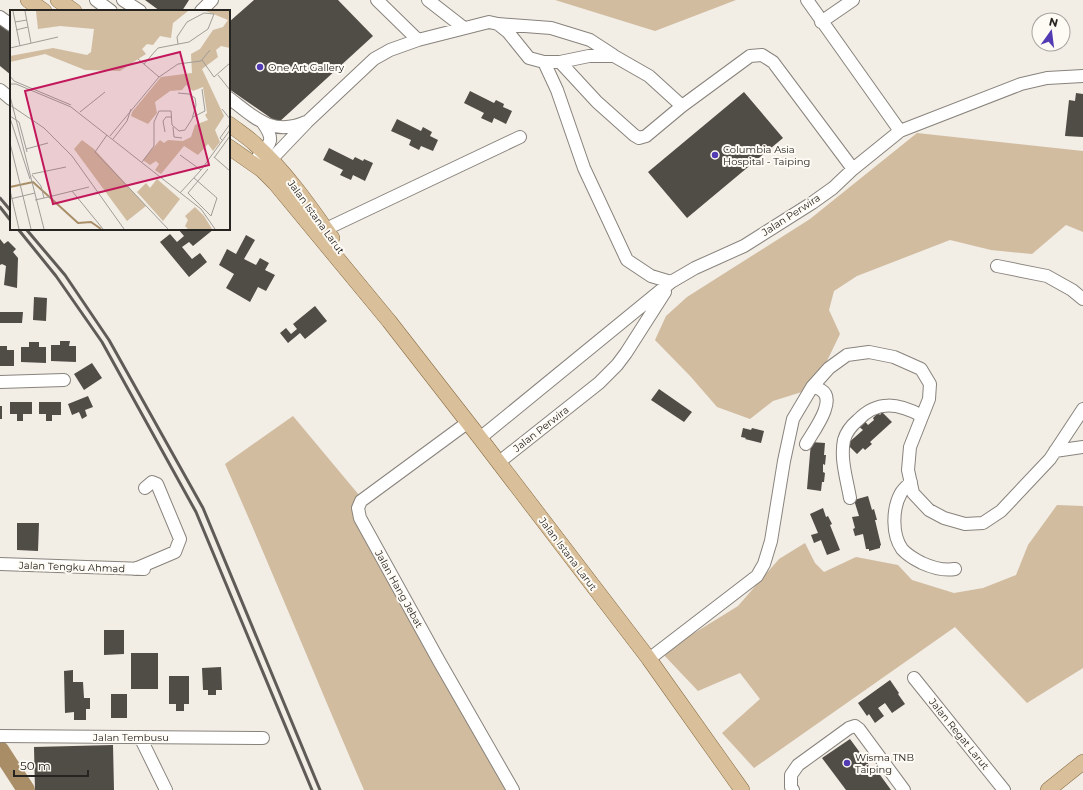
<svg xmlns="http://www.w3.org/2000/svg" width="1083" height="790" font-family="Montserrat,sans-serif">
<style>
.green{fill:#d1bca0}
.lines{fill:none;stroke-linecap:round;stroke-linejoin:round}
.river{stroke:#a88d67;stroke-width:18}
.building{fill:#504c46}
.minor-casing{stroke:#88837c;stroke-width:14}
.major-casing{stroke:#896e44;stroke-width:16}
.minor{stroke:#fff;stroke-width:12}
.major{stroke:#d9c09a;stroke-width:15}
.rail{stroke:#5f5c58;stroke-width:3}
.poi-dot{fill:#533bb3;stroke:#fefaf4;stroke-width:1.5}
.labels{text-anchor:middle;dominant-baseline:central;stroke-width:4;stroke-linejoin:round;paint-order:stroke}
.poi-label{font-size:10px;fill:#262421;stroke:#fefaf4;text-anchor:start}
.street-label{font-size:10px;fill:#262421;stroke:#fefaf4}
.inset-river{fill:none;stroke:#a88d67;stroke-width:2}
.inset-road{fill:none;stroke:#a09d97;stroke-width:1}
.view{fill:#c2185b;fill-opacity:0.15;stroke:#c2185b;stroke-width:2}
.inset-edge{fill:none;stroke:#262421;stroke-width:2}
</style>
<rect width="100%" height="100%" fill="#f2ede5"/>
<!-- green -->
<path class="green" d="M555,0H736L655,31Z
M917,133L1083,151V232L1066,225L1032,254L991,250L950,240L857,276L834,291L829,310L840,334L826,363L805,391L773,401L750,419L717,407L691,377L655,340L666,316L687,297L810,219Z
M293,416L359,495L354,501L355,515L510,790H364C317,682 273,572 225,464Z
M1057,505L1083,506V668L1027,703L955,627L754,768L722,733L760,699L740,673L698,691L662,653L738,606L779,559L805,543L815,563L824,572L856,557L898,565L912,580L954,593L983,588L1016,575L1028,545Z"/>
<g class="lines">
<!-- river -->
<path class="river" d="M0,750L26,790"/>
</g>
<!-- building -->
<path class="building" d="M145,0H189L182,11H160Z
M254,0H338L373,36L278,123L229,89V22Z
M0,22L11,31V75L0,66Z
M470,91L494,103L496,100L504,104L503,107L512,111L506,124L494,118L492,123L481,118L484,113L464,103Z
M744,92L783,138L687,218L648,172Z
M1076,93L1083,94V137L1065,136L1069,100L1075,101Z
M397,119L421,131L423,127L432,132L430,136L438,140L433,151L421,146L419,150L409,145L411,140L391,131Z
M329,148L353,160L355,157L363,161L364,159L373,163L365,181L353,175L351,180L340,175L343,170L323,160Z
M178,229H214L193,246L189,242L182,247L192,259L200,253L207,262L189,277L160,242L170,234L177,242L184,236Z
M246,235L255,240L244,259L256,265L260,258L269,263L265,270L275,275L266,291L258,287L250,302L226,288L234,274L219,265L227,249L236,254Z
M0,239L4,244L8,241L16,249L13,252L18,258L17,288L4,285L6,266L2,264L0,265Z
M34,297L47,298L46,321L33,320Z
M315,306L327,321L305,339L300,333L288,343L280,333L286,328L291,334L297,329L293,324Z
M0,312H23L22,323H0Z
M60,341H70L69,346H76V362L51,361V345H60Z
M29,342H39V347H46V363L21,362V347H29Z
M0,346H7V350H14V366H0Z
M92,363L102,378L84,390L74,374Z
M659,389L692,412L684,422L651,400Z
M88,396L93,407L85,410L87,416L82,419L79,412L72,415L68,404Z
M10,402H32V414H23V421H17V414H10Z
M39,402H61V415H52V421H46V414H39Z
M0,406H2V419H0Z
M882,412L892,422L870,442L872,444L865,450L863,448L857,454L847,444L863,430L857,425L863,419L868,425L874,420L873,418L878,413L880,415Z
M743,428L751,430L752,428L764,431L761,443L745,439L746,438L741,437Z
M811,442L825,443L824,455H826L825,465L823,464V472L825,473L824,482H822L821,491L807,489Z
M868,496L872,510L874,509L877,520H875L881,545L880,546V548L869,551V549H866L863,534L855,536L853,529L855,528L852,517L859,516L854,500Z
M823,508L826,517L828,516L832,524L830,525L840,550L827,555L821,540L814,543L811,535L818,533L810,514Z
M17,523H39L38,551L17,550Z
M104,630H124V654L104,655Z
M131,653H158V689H131Z
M221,667L222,690H216V695H208V690H203L202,668Z
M73,670V682H83L84,698H90V709H86V720H74V712L65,713L64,671Z
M169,676H189V704H184V711H176V704H169Z
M890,680L899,693L898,694L905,704L892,713L885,703L878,708L884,716L875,723L869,714L867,716L858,703Z
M111,694H127V718H111Z
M850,739L872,769L875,768L891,790H846L822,758Z
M113,745L114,790H35L34,747Z"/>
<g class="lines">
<defs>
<path id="minor" d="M96,0L111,11
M123,0L140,11
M377,0L418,40
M428,0L464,28
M807,0L900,131
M201,11L212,0
M0,17L11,25
M821,22L853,0
M498,24L551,28L590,40L613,55
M544,62L557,90L584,168L627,260L651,276L671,282
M560,62L589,56H614L649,76L682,106
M0,90L11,99
M229,98C254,117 272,137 306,122
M258,157C271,143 275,140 263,123
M265,166L307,122L374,59L390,50L418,40L489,22L498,24L508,32L529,58L544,62H560L597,102L634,135L639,138L646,136L682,106L750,56L762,55L773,62L853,169
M326,229L520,137
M997,266L1047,276L1072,290L1083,299
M0,382L64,380
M467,423L361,501L358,508L360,518L439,661L513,790
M480,438L671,282L695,268L744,246L812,203L833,188L853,169L900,131L1021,84L1047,78L1083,76
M806,444C812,433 838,400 821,390C819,388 815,388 812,387
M1055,451L1083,447
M498,463L599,383L617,365L626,353L665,292
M911,482C908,485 903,489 901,493C892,509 892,535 902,549C907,555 916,560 922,563C933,568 943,571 955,569
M850,498C847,480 840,459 844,440C846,433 852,425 858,420C877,400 898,403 922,416
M0,564L144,569
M135,569L175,552L180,539L157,484L152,482L145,488
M649,659L757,576L764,564L771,541L784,461L793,419L812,387L829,368L847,355L869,352L894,357L921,369L930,384L929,399L910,447L908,470L913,493L929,510L944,518L965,524L983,523L1001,511L1050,459L1083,409
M914,678L1004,790
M0,736L263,738
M140,737L166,790
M793,790L791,787V775L798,765L849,728L855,726L859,729L904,790"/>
<path id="major" d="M28,0L44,11
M58,0L74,11
M229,124C238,131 248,137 256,145C285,171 309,205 332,238
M229,147L262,170L275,183L389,321L480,438L649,659L742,790
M1048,790L1083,762"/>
</defs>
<!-- minor casing -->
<use href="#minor" class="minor-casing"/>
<!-- major casing -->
<use href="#major" class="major-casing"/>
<!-- minor -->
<use href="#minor" class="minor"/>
<!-- major -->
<use href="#major" class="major"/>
<!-- rail -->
<path class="rail" d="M0,198L11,211
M0,207L11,221
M18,229L56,276L102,342L196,512L312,790
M26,229L65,275L109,340L203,508L320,790"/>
</g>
<!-- markers -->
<g class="poi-dot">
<circle cx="260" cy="67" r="4"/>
<circle cx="715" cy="155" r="4"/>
<circle cx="847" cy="763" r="4"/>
</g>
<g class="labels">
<!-- poi labels -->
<g class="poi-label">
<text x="268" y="67">One Art Gallery</text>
<text x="723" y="149">Columbia Asia<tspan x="723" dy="12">Hospital - Taiping</tspan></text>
<text x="855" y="757">Wisma TNB<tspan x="855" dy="12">Taiping</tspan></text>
</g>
<!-- street labels -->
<g class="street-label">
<text transform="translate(791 215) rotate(-33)">Jalan Perwira</text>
<text transform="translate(316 217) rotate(54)">Jalan Istana Larut</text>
<text transform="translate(541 429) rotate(-38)">Jalan Perwira</text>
<text transform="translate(568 554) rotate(53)">Jalan Istana Larut</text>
<text transform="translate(72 567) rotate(2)">Jalan Tengku Ahmad</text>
<text transform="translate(399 589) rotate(61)">Jalan Hang Jebat</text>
<text transform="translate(959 734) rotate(51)">Jalan Regat Larut</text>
<text x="131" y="737">Jalan Tembusu</text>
</g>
</g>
<!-- overview -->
<g transform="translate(10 10)">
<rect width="220" height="220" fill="#f2ede5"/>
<path d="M26,1H178L163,13L161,28L150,26L143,35L137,34L132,39L136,44L110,61L75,60L35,44L0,52V46L43,38L77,45L81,42L84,19L50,16L28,19ZM196,1H220V38L211,36L206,40L208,47L192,59L214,106L205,120L210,132L203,141L198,134L188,145L174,136L151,164L145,160L149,154L146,151L140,155L133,150L150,130L154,133L158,130L173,131L181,127L185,115L198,110L195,105L197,103L193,77L183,81L176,75L172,80L160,81L145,92L147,103L138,114L121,106L122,102L151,67L182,63L181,44L190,39L203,20L213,17L218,10ZM72,130L84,139L136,196L117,211L64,139ZM147,169L170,189L153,211L127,182L136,173L140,178ZM185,197L194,206L202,219H178L175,216L178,210L175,206Z" fill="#d1bca0"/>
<path class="inset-river" d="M0,177L23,172L68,213L81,212L91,219"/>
<path class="inset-road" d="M3,1L10,36M15,1L21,33M5,12L17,10M6,20L18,17M0,38L48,27M128,49L149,67M192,50L204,67L220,53M134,54L148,38L179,32L198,19L204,4L194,3L177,12L167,27L168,34M208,65L220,80M0,66L4,71L61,95M0,74H6L61,97L191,199L205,219M0,86L34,219M0,95L34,118L62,146L114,219M212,99L220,109M70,102L95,82M0,106L9,112L17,142M183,107L195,101L192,79M0,108L20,169M163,117L164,127L172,128M155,122L153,111L156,107H162M97,125L85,142L158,219M100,126L149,67L168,54L191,51L200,40M103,129L117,111L121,99M213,131L210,128L220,114M0,133L21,219M16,139L38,133M170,145L191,160M204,147L220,161M204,148L220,126M132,152L144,136V112L149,101H161L162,115L169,121L175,120L182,109L186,95L185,88L179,84L168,83M198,159L178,183L201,206M22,164L56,157M22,165L31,176L34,188L25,190M184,168L207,188L201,206M0,180L9,219M62,181L93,219M170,183L191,160L220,120M34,188L79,177M0,189L25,183"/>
<path class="view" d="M170,42L199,155L43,194L15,81Z"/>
<rect width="220" height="220" class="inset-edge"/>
</g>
<!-- north arrow -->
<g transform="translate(1051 32) rotate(14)"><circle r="19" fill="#fefaf4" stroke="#a8a4a0"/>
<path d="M0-3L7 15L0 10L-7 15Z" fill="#533bb3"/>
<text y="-6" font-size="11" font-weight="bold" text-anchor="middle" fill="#262421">N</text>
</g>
<!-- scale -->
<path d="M14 770v6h74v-6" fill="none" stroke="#262421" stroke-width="2"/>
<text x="20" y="770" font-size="12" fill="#262421" stroke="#fefaf4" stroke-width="3" paint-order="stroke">50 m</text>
</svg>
